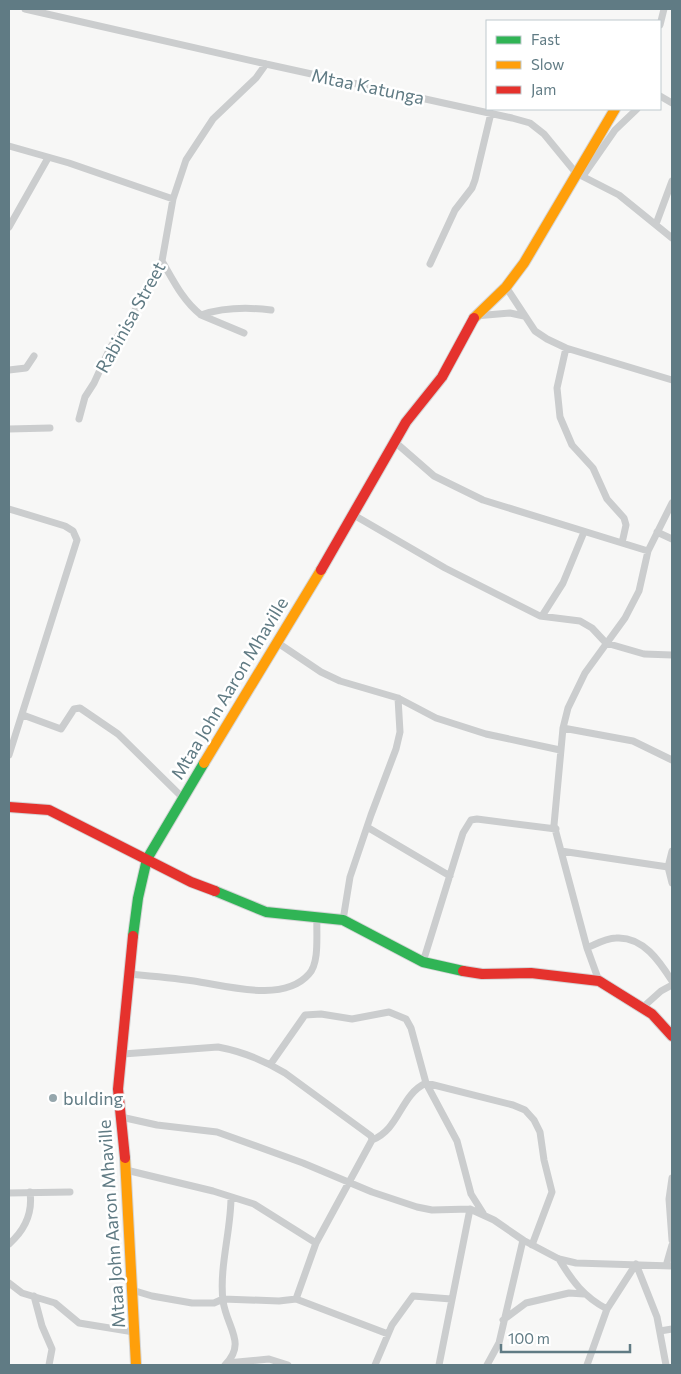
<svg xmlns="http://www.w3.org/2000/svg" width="681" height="1374" font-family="Commissioner,sans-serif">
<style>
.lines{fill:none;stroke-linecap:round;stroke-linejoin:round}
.fast-casing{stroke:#d4d5d6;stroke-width:12}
.slow-casing{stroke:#d4d5d6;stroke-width:12}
.jam-casing{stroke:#d4d5d6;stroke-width:12}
.street{stroke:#cbcdce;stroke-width:7}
.fast{stroke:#30b455;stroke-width:10}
.slow{stroke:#ff9f0a;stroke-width:10}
.jam{stroke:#e5322d;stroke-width:10}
.poi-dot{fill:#95a6ac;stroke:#fff;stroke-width:2}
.labels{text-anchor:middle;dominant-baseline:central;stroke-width:5;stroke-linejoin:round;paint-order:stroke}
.street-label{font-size:18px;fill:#607b84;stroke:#fff}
.poi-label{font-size:18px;fill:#607b84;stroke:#fff;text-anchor:start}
</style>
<rect width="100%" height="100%" fill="#f7f7f6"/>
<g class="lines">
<defs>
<path id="fast" d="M215,891L266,912L343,920L423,962L463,971
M133,936L138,898L147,859L204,763"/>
<path id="slow" d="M474,318L506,287L524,263L615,109
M204,763L321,570
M125,1158L136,1365"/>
<path id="jam" d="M321,570L406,422L442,377L474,318
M9,807L49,810L191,882L215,891
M463,971L482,974L531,973L599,981L652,1014L672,1036
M125,1158L118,1089L133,936"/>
</defs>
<!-- fast casing -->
<use href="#fast" class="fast-casing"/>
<!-- slow casing -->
<use href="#slow" class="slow-casing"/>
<!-- jam casing -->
<use href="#jam" class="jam-casing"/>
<!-- street -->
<path class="street" d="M25,9L266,64L512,118L530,123L544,134L576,173L619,195L672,238
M660,25L664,9
M660,96L672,103
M9,146L69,163L173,199
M583,176L615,130L637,109
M656,224L672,181
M9,227L48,158
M162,261C173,280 183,301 201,315C225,307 247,307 271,310
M430,264L455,210L472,188L475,180L491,113
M506,287L535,331L547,339L566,348L672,380
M201,315L244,333
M475,316L510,313L524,316
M566,348L557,388L560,417L572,445L593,468L607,499L624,518L626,525L622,543
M9,370L26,368L34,356
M79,419L85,397L94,383L110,348L134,312L162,261L173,199L186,160L213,119L256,78L266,64
M9,429L50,428
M395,442L434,476L483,500L648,551
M9,509L65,526L73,531L77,540L9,755
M352,514L445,568L540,616L580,621L592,628L606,643L644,654L672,655
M657,532L672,539
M542,616L563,583L584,532
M278,643L321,672L340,681L398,698L436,718L486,734L560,750
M23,715L61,729L74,709L80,708L118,734L182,797
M563,728L633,741L672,760
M367,827L450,876
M561,851L668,867
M672,851L668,867L672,883
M343,920L350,877L371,815L396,749L400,732L398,698
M587,948C596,944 606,938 616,938C643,936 660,962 672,981
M423,962L463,833L471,820L477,819L556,829
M129,974C151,976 173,978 194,981C227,986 284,1003 309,974C320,962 316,933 317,917
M599,981L587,948L554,825L563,728L568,708L585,673L625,618L639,591L648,551L672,503
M642,1008L661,991L672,985
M123,1054L218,1047C240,1051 265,1061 285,1073L371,1136L372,1140L316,1243L296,1299
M270,1065L305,1015L321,1014L352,1019L389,1012L406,1019L411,1028L426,1083L457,1141L471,1194L483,1213
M121,1117L157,1125L217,1132L303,1163L372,1192L417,1207L432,1210L470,1209L494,1220L523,1240L559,1259L576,1263L672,1266
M372,1140C400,1129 400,1095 426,1083L513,1105L525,1110L534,1120L540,1132L544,1160L552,1192L532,1245
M126,1170L213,1191L254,1204L316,1243
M672,1178L669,1199L672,1240
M9,1193L70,1192
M9,1244C25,1230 33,1214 30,1192
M559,1259C572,1281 584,1297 607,1309
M636,1264L657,1317L666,1365
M666,1266L672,1245
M9,1283L22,1293L55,1303L79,1323L134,1332
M132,1290L152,1296L192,1303H214L223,1299L279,1301L296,1299L388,1334
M34,1296L42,1326L52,1349L49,1365
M503,1320L526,1303L569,1293L584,1294
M660,1331L672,1329
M227,1363L269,1359L288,1365
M225,1365C247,1343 227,1328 223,1301C219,1267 231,1231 231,1197
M375,1365L392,1325L413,1296L451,1299
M439,1365L470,1209
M487,1365L499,1343L523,1240
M587,1365L607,1309L636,1264"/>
<!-- fast -->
<use href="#fast" class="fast"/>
<!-- slow -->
<use href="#slow" class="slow"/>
<!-- jam -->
<use href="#jam" class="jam"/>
</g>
<!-- markers -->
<circle class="poi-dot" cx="53" cy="1098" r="5"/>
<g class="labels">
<!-- street labels -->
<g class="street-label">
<text transform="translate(368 86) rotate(12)">Mtaa Katunga</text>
<text transform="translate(130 317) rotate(-61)">Rabinisa Street</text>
<text transform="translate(229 688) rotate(-59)">Mtaa John Aaron Mhaville</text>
<text transform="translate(111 1224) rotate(-94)">Mtaa John Aaron Mhaville</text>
</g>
<!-- poi labels -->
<g class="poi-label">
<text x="63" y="1098">bulding</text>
</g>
</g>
<!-- border -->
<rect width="681" height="1374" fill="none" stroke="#607b84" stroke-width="20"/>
<!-- legend -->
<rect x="486" y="20" width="175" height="90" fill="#ffffff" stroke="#bfcace"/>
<rect x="496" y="36" width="25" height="8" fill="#30b455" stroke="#bfcace"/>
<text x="531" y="45" font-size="15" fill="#607b84">Fast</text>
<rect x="496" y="61" width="25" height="8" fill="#ff9f0a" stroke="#bfcace"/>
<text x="531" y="70" font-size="15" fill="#607b84">Slow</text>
<rect x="496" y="86" width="25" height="8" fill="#e5322d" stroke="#bfcace"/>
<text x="531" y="95" font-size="15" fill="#607b84">Jam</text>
<!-- scale -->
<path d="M501 1344v8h129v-8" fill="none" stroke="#607b84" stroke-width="2.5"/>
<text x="508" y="1344" font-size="15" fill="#607b84" stroke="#ffffff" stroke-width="4" paint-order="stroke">100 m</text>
</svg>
